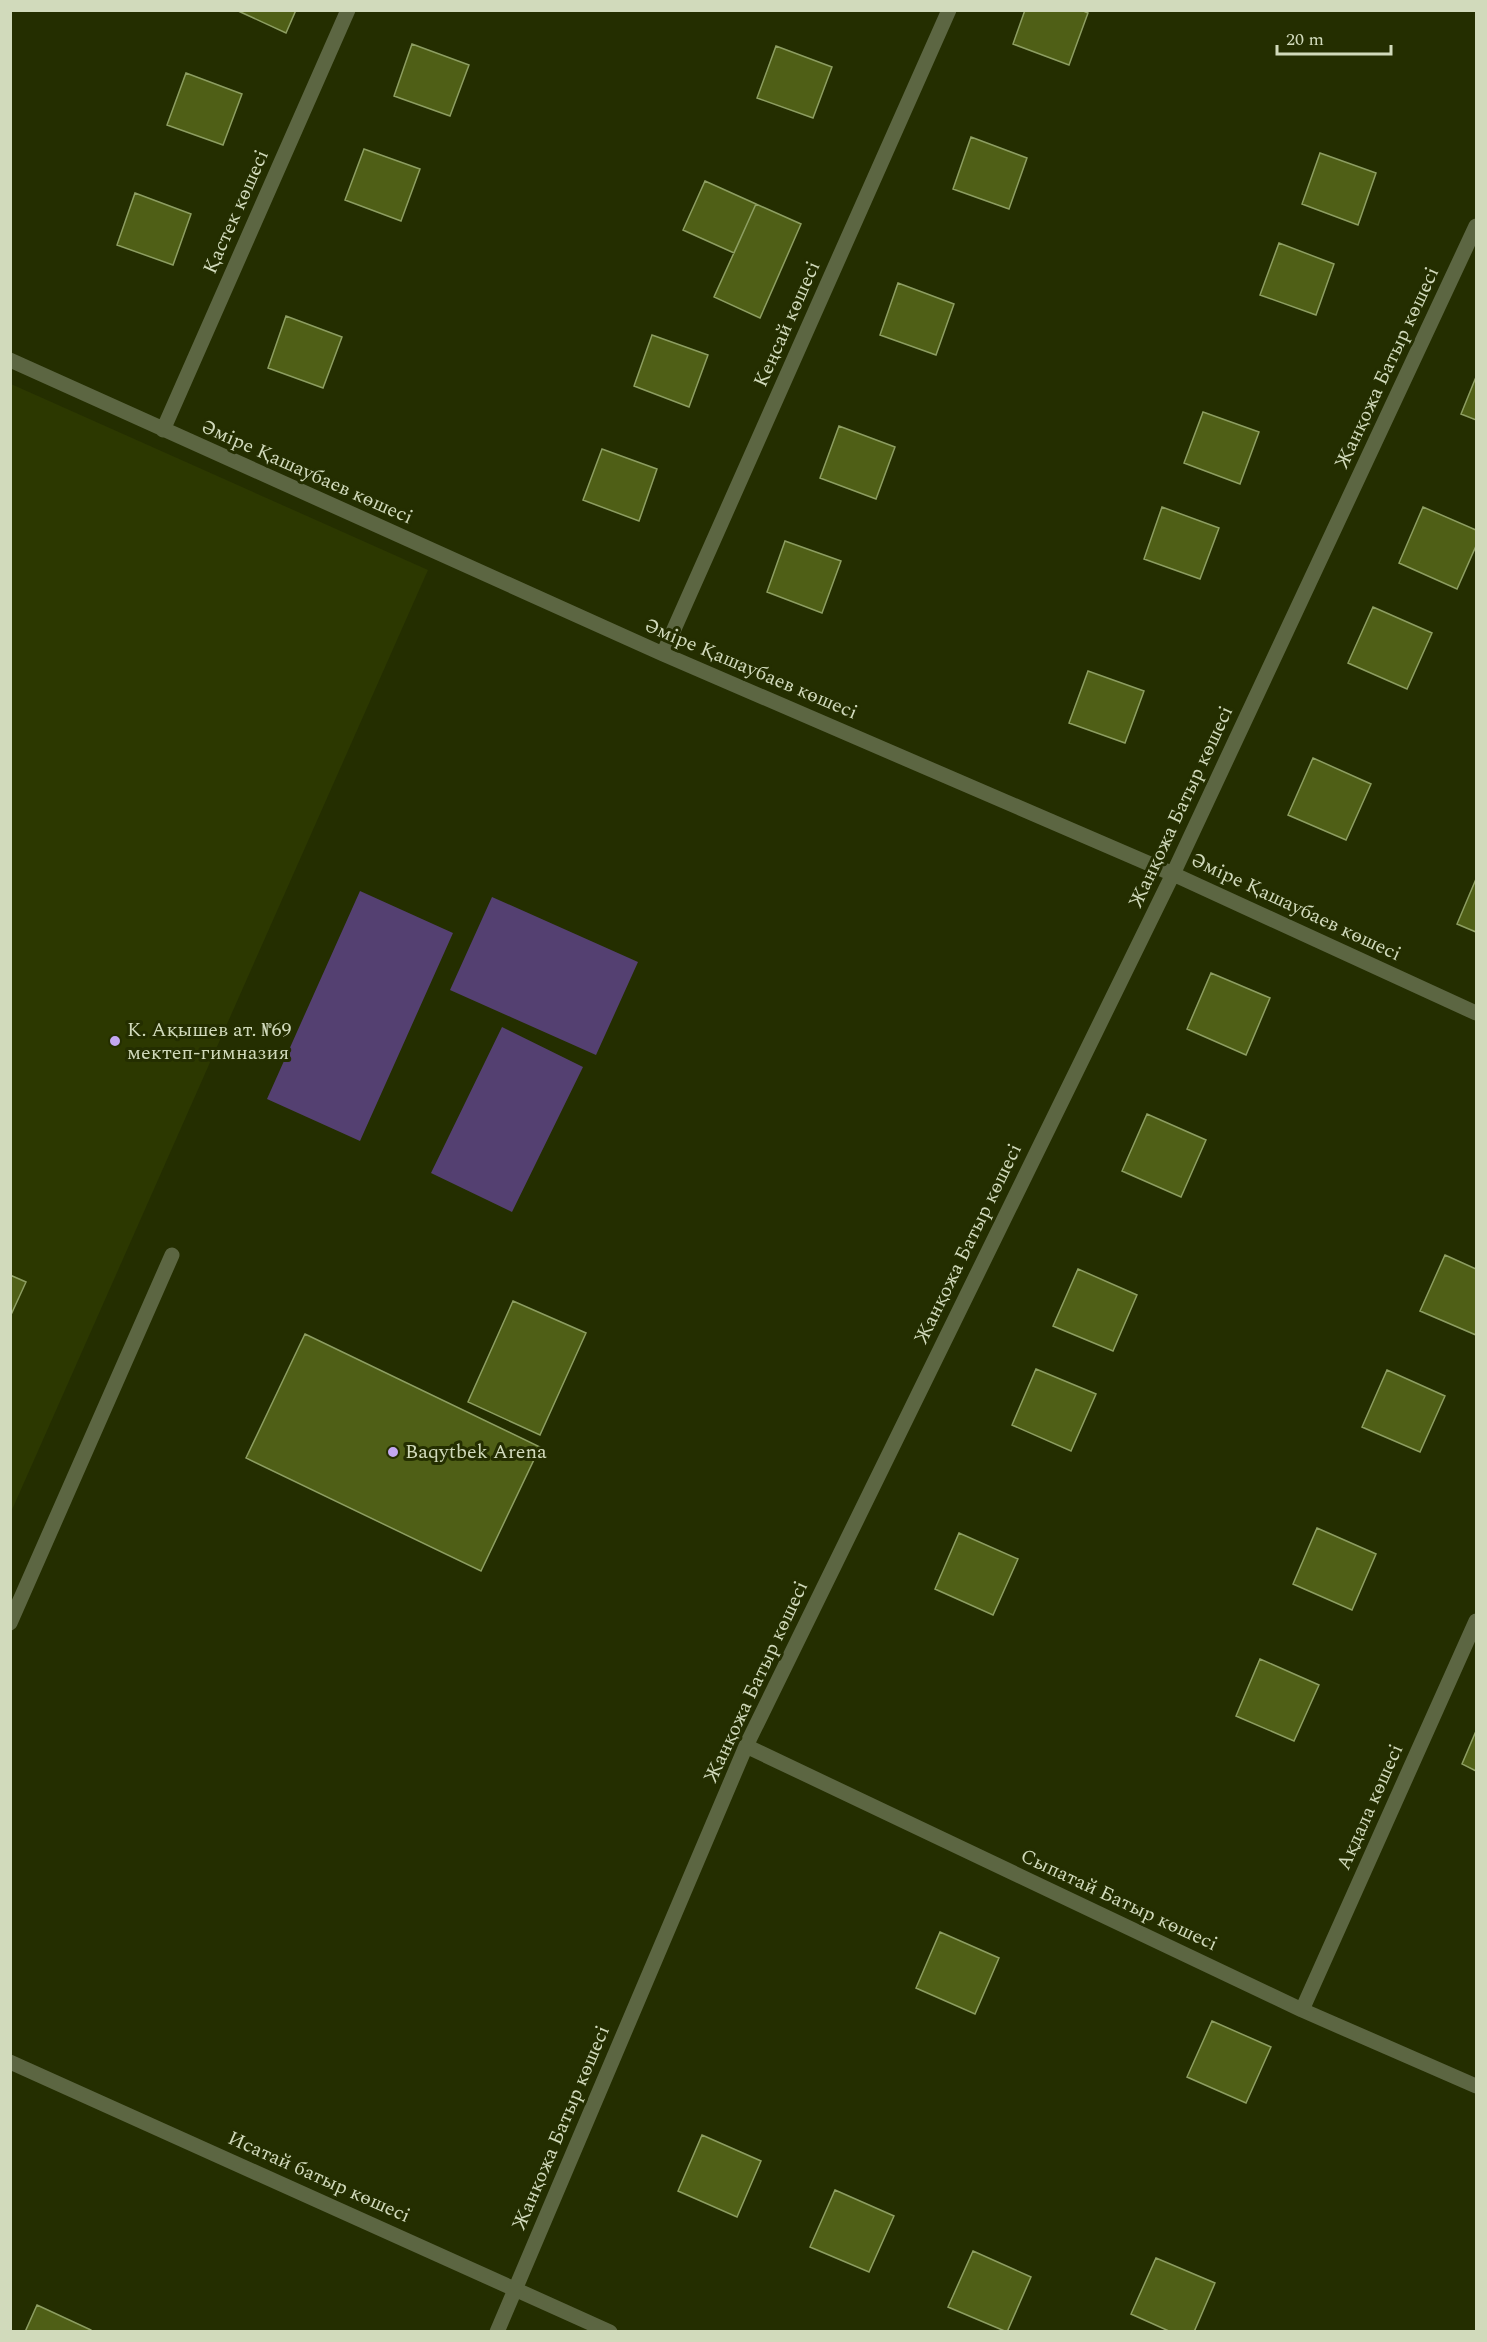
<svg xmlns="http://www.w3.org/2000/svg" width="1487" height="2342" font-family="Spectral,serif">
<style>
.built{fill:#2c3800}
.green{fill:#544071}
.building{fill:#4f5f16;stroke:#8d9e62;stroke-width:1.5}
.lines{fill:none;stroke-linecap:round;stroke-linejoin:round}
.minor{stroke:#5c6642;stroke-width:15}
.poi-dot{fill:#c3a7f2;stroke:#242e00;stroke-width:2}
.labels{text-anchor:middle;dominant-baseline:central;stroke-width:6;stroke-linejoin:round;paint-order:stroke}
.street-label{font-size:20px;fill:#d1dabb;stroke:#242e00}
.poi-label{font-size:20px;fill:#d1dabb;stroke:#242e00;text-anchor:start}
</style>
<rect width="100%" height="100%" fill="#242e00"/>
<!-- built -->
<path class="built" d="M11,384L428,570L11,1512Z"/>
<!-- green -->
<path class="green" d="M360,891L453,933L360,1141L267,1099Z
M492,897L638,962L596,1055L450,990Z
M502,1027L583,1067L512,1212L431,1173Z"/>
<!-- building -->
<path class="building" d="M236,10H296L286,33Z
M1025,10H1081L1088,13L1069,65L1013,44Z
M412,44L469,65L450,116L394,96Z
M776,46L832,67L813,118L757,98Z
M186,73L242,94L223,145L167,125Z
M971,137L1027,158L1009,209L953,189Z
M364,149L420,169L401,221L345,200Z
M1320,153L1376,173L1358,225L1302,204Z
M705,181L756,204L734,253L683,230Z
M135,193L191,214L173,265L117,245Z
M756,204L801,224L760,318L714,297Z
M1279,243L1334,264L1316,315L1260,295Z
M898,283L954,304L936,355L880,335Z
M286,316L342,337L323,388L268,368Z
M652,335L708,355L689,407L634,386Z
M1476,377V420L1461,414Z
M1203,412L1259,432L1240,484L1184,463Z
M839,426L895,447L876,499L820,478Z
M602,449L657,469L639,521L583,500Z
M1162,507L1219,528L1200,579L1144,559Z
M1423,507L1476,530V546L1457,589L1399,563Z
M785,541L841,561L822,613L767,592Z
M1373,607L1432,633L1407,689L1348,663Z
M1088,671L1144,691L1125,743L1069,723Z
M1313,758L1371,784L1346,840L1288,815Z
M1476,879V932L1457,924Z
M1211,973L1270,998L1246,1055L1187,1029Z
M1147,1114L1206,1140L1181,1197L1122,1171Z
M1445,1255L1476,1269V1335L1420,1311Z
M1078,1269L1137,1295L1113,1351L1053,1326Z
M10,1275L26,1282L10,1317Z
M513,1301L586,1333L540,1435L468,1402Z
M305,1334L540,1447L481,1571L246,1458Z
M1036,1369L1096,1394L1071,1451L1012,1425Z
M1387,1370L1445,1396L1420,1452L1362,1427Z
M1317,1528L1376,1554L1352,1610L1293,1584Z
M959,1533L1018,1559L993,1615L935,1589Z
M1260,1659L1319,1685L1294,1741L1236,1716Z
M1476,1731V1771L1462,1764Z
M940,1932L999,1958L975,2014L916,1988Z
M1212,2021L1271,2047L1246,2103L1187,2077Z
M702,2135L761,2161L737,2217L678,2191Z
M835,2190L894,2216L869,2272L810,2247Z
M973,2251L1031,2277L1007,2332L948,2307Z
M1156,2258L1215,2283L1194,2332H1171L1131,2314Z
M37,2305L91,2330V2332H25Z"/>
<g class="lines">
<!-- minor -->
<path class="minor" d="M10,360L663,654L1173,874L1476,1013
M163,430L348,10
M663,654L949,10
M10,1623L172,1255
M746,1746L1302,2010L1476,2086
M1302,2010L1476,1621
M10,2062L610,2332
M497,2332L746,1746L1173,874L1476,226"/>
</g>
<!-- markers -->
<g class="poi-dot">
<circle cx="115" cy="1041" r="6"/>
<circle cx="393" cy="1452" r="6"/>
</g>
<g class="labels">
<!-- street labels -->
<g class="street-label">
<text transform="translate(236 212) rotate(-66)">Қастек көшесі</text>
<text transform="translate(787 324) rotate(-66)">Кеңсай көшесі</text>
<text transform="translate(1387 368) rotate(-65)">Жанқожа Батыр көшесі</text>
<text transform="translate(307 472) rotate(24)">Әміре Қашаубаев көшесі</text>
<text transform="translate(751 669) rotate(23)">Әміре Қашаубаев көшесі</text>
<text transform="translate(1181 807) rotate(-65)">Жанқожа Батыр көшесі</text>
<text transform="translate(1296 907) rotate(25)">Әміре Қашаубаев көшесі</text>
<text transform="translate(968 1244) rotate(-64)">Жанқожа Батыр көшесі</text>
<text transform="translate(756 1682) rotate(-65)">Жанқожа Батыр көшесі</text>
<text transform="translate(1370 1807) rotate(-66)">Ақдала көшесі</text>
<text transform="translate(1119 1900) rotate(25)">Сыпатай Батыр көшесі</text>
<text transform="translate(561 2128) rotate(-67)">Жанқожа Батыр көшесі</text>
<text transform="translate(319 2177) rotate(24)">Исатай батыр көшесі</text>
</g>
<!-- poi labels -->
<g class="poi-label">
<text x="127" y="1030">К. Ақышев ат. №69<tspan x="127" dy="23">мектеп-гимназия</tspan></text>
<text x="405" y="1452">Baqytbek Arena</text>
</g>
</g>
<!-- border -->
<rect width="1487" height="2342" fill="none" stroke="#d1dabb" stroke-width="24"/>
<!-- scale -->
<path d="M1277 45v9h114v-9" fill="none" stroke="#d1dabb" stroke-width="3"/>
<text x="1286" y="45" font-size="18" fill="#d1dabb" stroke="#242e00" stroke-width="4.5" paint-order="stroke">20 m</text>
</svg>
